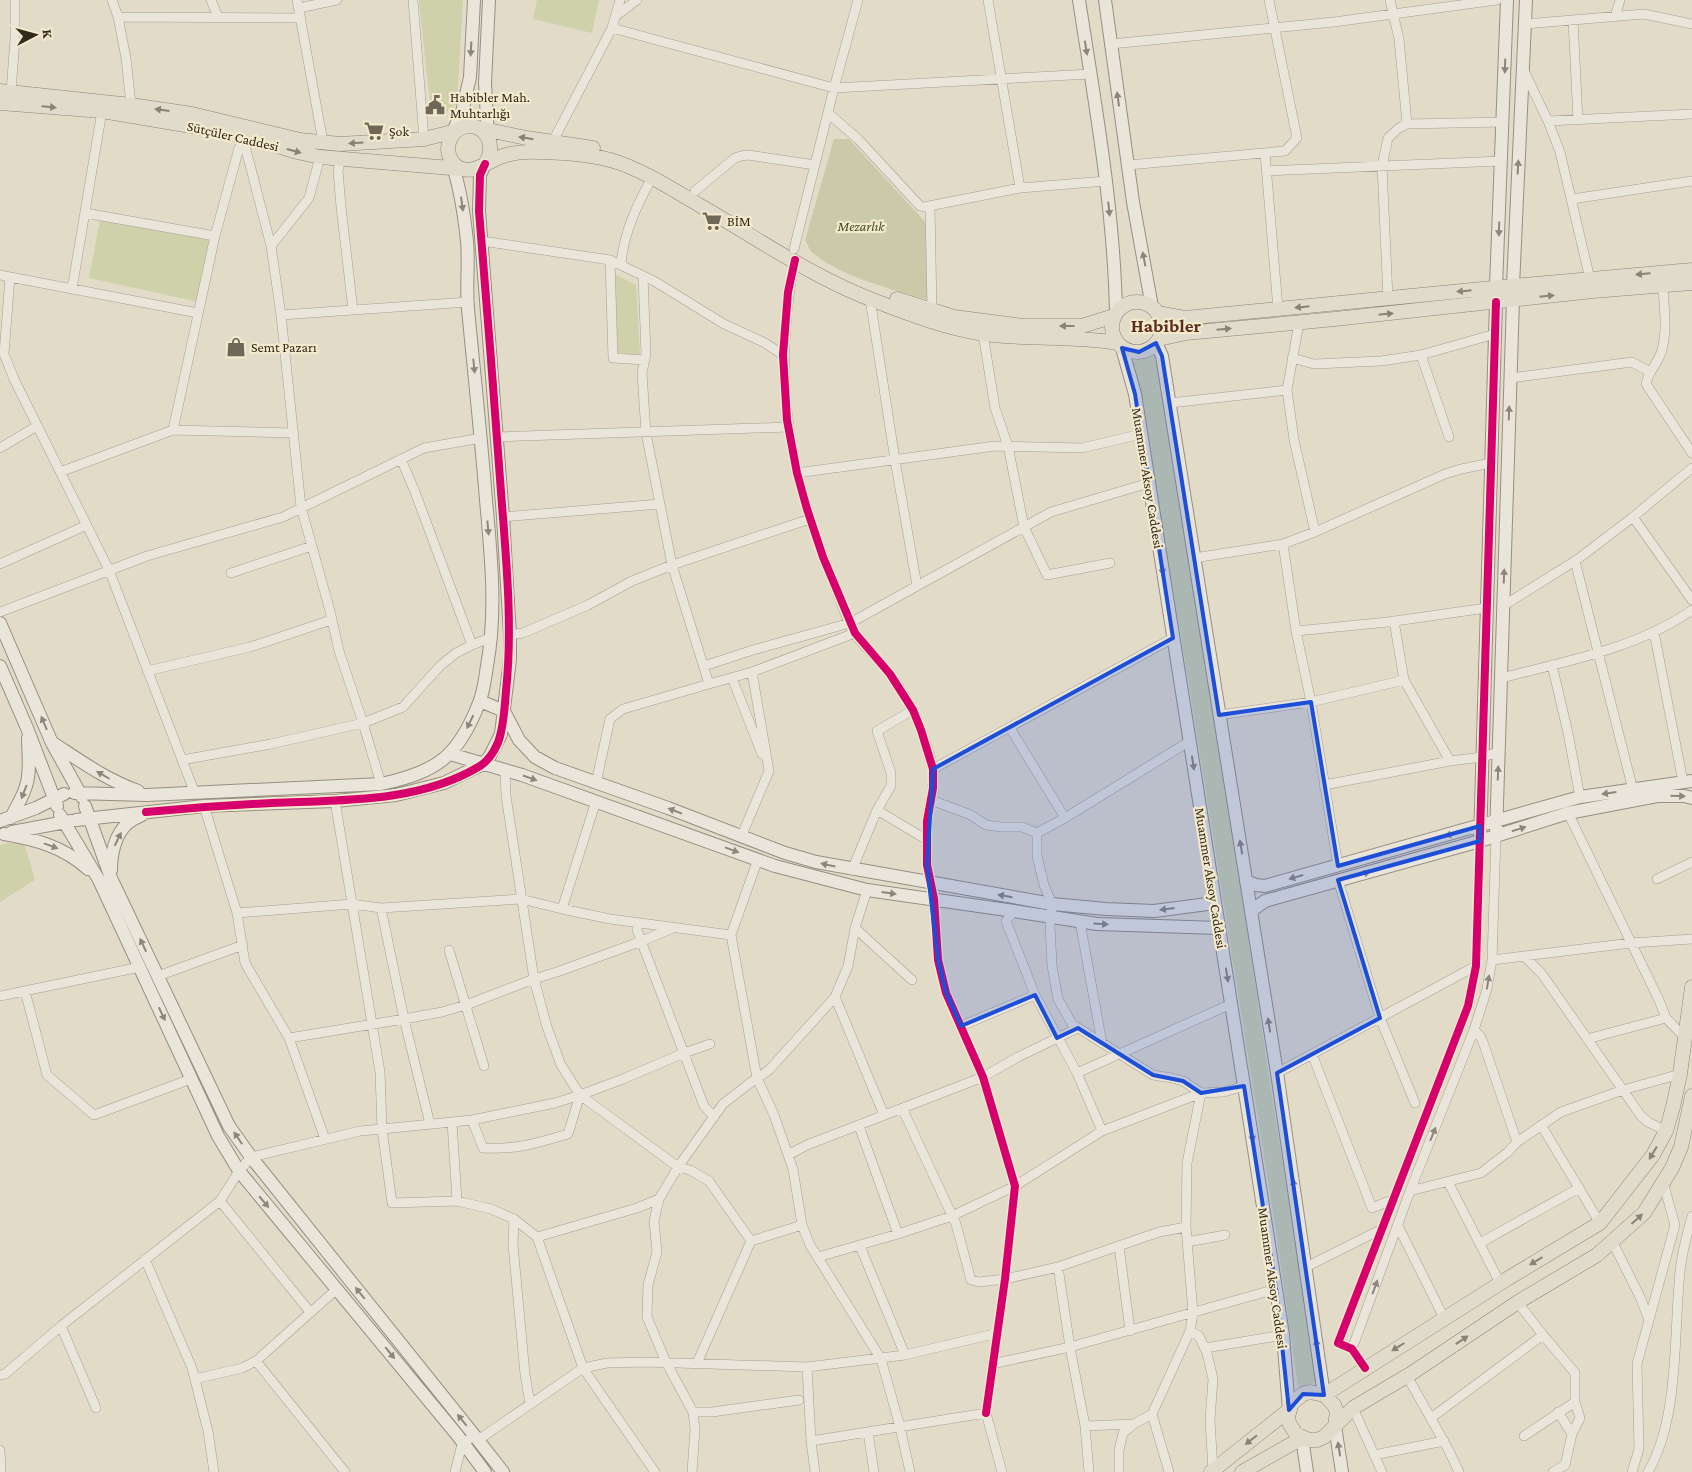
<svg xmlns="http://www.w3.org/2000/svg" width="1692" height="1472" font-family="'Crimson Pro',serif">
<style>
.green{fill:#cfd1aa}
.cemetery{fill:#cacaaa}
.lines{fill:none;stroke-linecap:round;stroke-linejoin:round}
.street-casing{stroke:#a69f92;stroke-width:10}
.secondary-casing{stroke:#968f82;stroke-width:14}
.primary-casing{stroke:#8b8579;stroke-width:15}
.street{stroke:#e9e5da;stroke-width:9}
.secondary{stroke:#e9e5da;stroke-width:12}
.primary{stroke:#e0dbcb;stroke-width:14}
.cycleway-casing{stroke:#f3eacd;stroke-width:11}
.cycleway{stroke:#d6006c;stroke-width:8}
.oneway{fill:#8e867b}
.oneway2{fill:#8a8274}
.marked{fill:#1d4ed8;fill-opacity:0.2;stroke:#1d4ed8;stroke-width:4;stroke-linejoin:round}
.labels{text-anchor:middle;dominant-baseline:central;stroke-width:4.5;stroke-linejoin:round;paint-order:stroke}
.poi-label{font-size:14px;fill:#33281c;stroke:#f3eacd;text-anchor:start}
.street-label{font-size:14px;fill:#33281c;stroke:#f3eacd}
.park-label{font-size:14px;font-style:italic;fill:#414e23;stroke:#f3eacd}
.district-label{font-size:19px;font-weight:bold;fill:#5e2e1d;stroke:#f3eacd}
</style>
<rect width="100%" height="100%" fill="#e2dbc8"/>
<!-- green -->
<path class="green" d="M419,0H463L457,103L445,114L431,112Z
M537,0H599L592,33L533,19Z
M100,220L211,240L199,302L89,278Z
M613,273L636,285L640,354L615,355Z
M1155,355L1221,757L1273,1103L1318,1382L1298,1387L1276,1231L1186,667L1133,361Z
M8,843H24L35,880L0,902V845Z"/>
<!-- cemetery -->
<path class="cemetery" d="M834,139H849L928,225L929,300C894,290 841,277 813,253C809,250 808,244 805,240Z"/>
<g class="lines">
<defs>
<path id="street" d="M112,0L118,17L126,58L131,105
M211,0L218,17
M297,0L323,142
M413,0L424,139
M988,0L1020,188
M1390,0L1399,39L1407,124
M299,8L337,0
M617,15L637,0
M118,17L301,18
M1615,17L1620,0
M1573,20L1578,120
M1525,24L1644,14L1692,24
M612,28L834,88L1090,74
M1111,44L1334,22L1497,0
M1524,71L1548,121L1560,152L1590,279
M11,92L15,39V0
M828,113L858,139L920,206L924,207L1020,188L1106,181
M1548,121L1692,114
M245,136L244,142L271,246L281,315L301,507L330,611L339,651L363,723L381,784
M553,141L612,28L620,0
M1265,153L1278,309
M341,159L338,170L341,207L353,310
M1128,165L1285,151L1297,138L1269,0
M1266,171L1501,161
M695,191L735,158L741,156L748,155L815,165
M1572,199L1692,181
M930,206L932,310
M85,213L215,236
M482,241L610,260L654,281L724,324L765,343L783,355
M271,246L309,198L320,157
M794,249L834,88L858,0
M610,260L613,358L645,360
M795,260C772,374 788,472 832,578C838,594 847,621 855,634C865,648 879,660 890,674C903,691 914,710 921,730C925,742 932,757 933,770C935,788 928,805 927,823C926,843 927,863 929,883
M621,265C623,235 637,204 652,178
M0,275L10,277L4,354L14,379L109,570L194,791
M10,277L198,313
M1663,286C1664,309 1668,331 1661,353C1657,364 1648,372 1646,384L1692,453
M72,289L102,111
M1388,298L1382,166L1388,138L1399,128L1407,124L1502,122
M870,299L895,460L917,586
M281,315L468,302
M1299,323L1287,390L1294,440L1315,532
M983,334L995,408L1008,446L1024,527L1047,575L1110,563
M1421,355L1449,437
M1292,358L1314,364L1381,361L1421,355L1495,334
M1511,378L1632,362L1650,372
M1170,403L1287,390
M173,430L215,236L239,148L244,142
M497,437L788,427
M0,448L37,426
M401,459L415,492L472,645
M60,472L173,430L294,433
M797,473L995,446L1082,448L1141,434
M503,517L660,504
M1633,517L1692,600
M1283,544L1296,631L1311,702L1338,866
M1194,558L1283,544L1315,532L1445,474L1461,469L1491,463
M1575,561L1633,790
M0,564L87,525
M231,573L312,546
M1503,606L1578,559L1633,517L1692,468
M0,612L147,556L283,517L424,448L481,438
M1394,621L1404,680L1450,761
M1296,631L1388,622L1486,608
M1654,632L1683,782
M510,635L523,633L588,605L632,581L672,565L810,519
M1552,665L1568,733L1580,797
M704,666L753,650L850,623L1051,512L1149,483
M147,671L250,647L331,620
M732,678L762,754
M1501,678C1564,662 1638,648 1692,610
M709,684L752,672L855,633
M1219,715L1311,702L1404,680
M1010,728L1065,818
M1190,741L1065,818L1037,833V856L1044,885L1052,904L1050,925L1052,966L1058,999L1072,1024L1153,1075L1172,1078L1183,1081L1201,1093L1224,1092L1244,1086
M182,760L271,744L363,723L403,707L440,666L456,653L472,645L492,637
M933,769L1173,638
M505,770L506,796L534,979L547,1027L561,1065L580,1095L623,1079L684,1053L710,1044
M596,783L610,719L623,709L709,684L672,565L646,433L642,373L646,354L643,276
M1324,785L1450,761L1482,757L1499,752
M931,800L971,815L986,825L1001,827H1022L1037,833
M204,806L237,913L245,963L289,1038L325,1139
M877,810L927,840
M1568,813L1659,1000L1666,1018L1685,1038
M741,837L769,771L752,672
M758,859L731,935L757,1078L774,1115L793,1169L802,1225L810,1245L881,1359L900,1427L910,1472
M852,870L877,810L891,786V773L877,731L913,710
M1657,879L1692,862
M1338,880L1380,1018L1415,1103
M934,899L938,960L946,993L983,1077L1015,1186L1005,1279L986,1413
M381,908L404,1019L430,1124
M562,909L610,919L731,935
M1014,911L1006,921L1035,995L1077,1073
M237,913L352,904L381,908L521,899L562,909L596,801
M1080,922L1102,1043
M637,923V930L704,1106L714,1117
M855,928L912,980
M449,950L484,1066
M1524,956L1542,974L1641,1116L1648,1122L1666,1131
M1492,960L1631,943L1692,939
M158,976L243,945
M25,991L47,1075L94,1115L191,1079
M0,996L140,967
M835,997L884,1115
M961,1026L1035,995
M1474,1030L1480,1036L1483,1042L1517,1142
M289,1038L404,1019L442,1012L466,1005L534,979L557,972L642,941L673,928
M1587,1039L1666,1018
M1312,1054L1372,1208L1392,1200
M1277,1073L1476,966
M580,1095L555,1103L472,1120L382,1129L392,1203L457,1201L491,1209L514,1219L537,1237L583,1368L655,1472
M580,1095L678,1167L690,1170L709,1181L751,1241L802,1225
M902,1108L956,1224L971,1280L979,1282L1005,1279L1058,1267L1159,1232L1186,1227
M472,1120L483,1148C517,1150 537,1143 568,1134L580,1095
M452,1122L457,1201
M1541,1125L1600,1223
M859,1126L898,1234
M1102,1131L1077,1073L1231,1004
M788,1155L807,1145L983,1077L1018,1057L1078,1028
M1448,1182L1500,1283
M1410,1191L1481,1173L1508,1152L1517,1142L1561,1112L1623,1090L1680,1074
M220,1201L310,1312
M514,1219L513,1245L525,1374L530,1404
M1398,1226L1444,1318
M537,1237L637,1208L659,1199
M1612,1241L1640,1297L1649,1320
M1187,1242L1225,1235
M1480,1243L1579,1188
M860,1246L905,1355
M1119,1246L1130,1331
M818,1257L898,1234L952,1216L1015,1186L1102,1131L1201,1093L1187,1163L1186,1227L1193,1313L1190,1331L1152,1414L1134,1424L1123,1433L1119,1450V1472
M145,1259L192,1368L208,1431L214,1472
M1058,1267L1070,1347L1085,1426L1089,1472
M1306,1267L1382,1229
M61,1326L96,1408
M1190,1331L1199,1336L1207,1353L1213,1379L1210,1420L1213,1470
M1205,1348L1283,1335
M1352,1349L1410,1191L1474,1030L1487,989L1492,960L1496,836
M256,1361L345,1472
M697,1363L751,1241
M992,1364L1070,1347L1276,1289
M807,1367L811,1441L815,1472
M1365,1368L1352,1349L1338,1343L1468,1006L1476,966L1480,841
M0,1375L5,1374L61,1326L220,1201L239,1171L251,1157L360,1131L382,1129L380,1072L335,801
M1407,1376L1448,1449L1459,1472
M195,1379L242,1368L256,1361L337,1289
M1353,1408L1382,1472
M693,1412H712L799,1400
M1558,1412L1572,1434
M1152,1414L1169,1472
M1431,1418L1543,1335L1518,1303
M1085,1426L1134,1424
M868,1432L874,1472
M1524,1436L1575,1402V1373L1543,1335
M478,1440L583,1368L607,1363L646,1362L807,1367L905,1355L998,1333
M811,1441L986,1413L1002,1472
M0,1450L1,1472
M1374,1455L1444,1441
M455,1472L461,1448L468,1440
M692,1472L695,1429L693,1412L666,1362L647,1317L648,1285L657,1252L654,1221L659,1199L678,1167L723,1104L750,1083L769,1070L835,997L848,966L855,928L867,890
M1553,1472L1565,1465L1572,1434L1580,1418L1575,1402
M1632,1472L1639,1449L1637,1364L1675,1225L1663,1182
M1648,1472C1678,1421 1674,1342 1679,1284C1680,1260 1686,1238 1692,1216"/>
<path id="secondary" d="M1079,0C1095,104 1114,208 1116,313
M1105,0L1133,202L1152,307
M451,136L462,112L470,77L474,0
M488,137L485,83L489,0
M1513,286L1526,0
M1496,287L1507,0
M1156,343L1162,356L1277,1073L1324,1395
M1122,348L1135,394L1276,1289L1283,1335L1289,1410
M0,623L52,743L82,797
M0,666L27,728L57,806
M480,701L504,711L519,740L535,757L555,768L668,808L785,853L816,862L1052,904L1106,909L1154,911L1215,903
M53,743C82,762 105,779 138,791
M450,754L522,775L775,866L867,890L1014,911L1097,924L1219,928
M74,793L147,795L381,784C437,772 458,757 479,703C484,691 485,678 487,666C497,610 491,556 486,500C481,436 474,372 468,309C466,286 469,263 467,241C464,213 460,186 451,160
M85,806L111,878L229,1126L251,1157L474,1435L503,1472
M60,815L99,880L218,1136L239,1171L458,1436L485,1472
M11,818C16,807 23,797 26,786C31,771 28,753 28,738
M76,820L204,806L335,801L396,795L444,783L483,764L490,756L501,734L510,659V635L503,517L479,211L480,175L485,164
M0,821L36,808L64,794
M12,832L71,821
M4,834C35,839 64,847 88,869
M1496,836L1513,300
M1480,841L1496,302
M111,870C111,854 115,834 128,823C132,820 137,817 142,815
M1246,881L1256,885L1265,886L1580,797L1692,781
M1251,911L1265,901L1480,841L1568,813L1657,796H1684L1692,798
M1335,1426L1342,1472
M1302,1438L1307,1472"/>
<path id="primary" d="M0,91L131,105L192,114L300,140L340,144L424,139L456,131
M0,103L102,111L191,126L245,136L297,152L320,157L463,169
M479,128L526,138L593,148
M485,164C501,140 476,115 456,131C451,135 448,143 448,149C448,155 451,160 454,164C470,179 487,161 503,156C515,152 527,151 539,152C566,153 594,154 620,163C647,173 674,190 699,205C757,238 815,279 878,302C912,315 948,329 984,334C1028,340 1074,335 1118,343
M897,299L954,317L1023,326H1082L1114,316
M1112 327a25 25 0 1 1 50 0a25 25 0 1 1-50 0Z
M1157,313L1185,318L1513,286L1692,270
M1159,339L1186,333L1335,319L1593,291L1692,283
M1324,1395L1507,1279L1600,1223L1653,1155L1666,1131L1673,1107L1680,1074L1692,987
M1335,1426L1337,1412L1334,1405L1324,1395L1310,1392L1303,1394L1292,1403L1288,1416L1289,1423L1296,1434L1309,1440H1317L1324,1437L1353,1408L1412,1373L1518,1302L1597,1255L1644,1213L1672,1168L1681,1147L1692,1096
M1211,1472L1289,1410
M1242,1472L1302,1438"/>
</defs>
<!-- street casing -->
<use href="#street" class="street-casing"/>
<!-- secondary casing -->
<use href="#secondary" class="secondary-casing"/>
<!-- primary casing -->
<use href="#primary" class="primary-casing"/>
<!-- street -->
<use href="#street" class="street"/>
<!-- secondary -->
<use href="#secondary" class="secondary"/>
<!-- primary -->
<use href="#primary" class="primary"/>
<defs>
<path id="cycleway" d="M795,260L788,292L783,355L787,420L797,473L807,509L823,557L855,633L890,674L913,710L921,730L933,769V788L927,821V865L934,899L938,960L946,993L983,1077L1015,1186L1005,1279L986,1413
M146,812C188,808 230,805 272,803C341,800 419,803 480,766C491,759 499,744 501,732C504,719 505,705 506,691C513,625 506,558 501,492C494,398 487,305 479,211L480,175L485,164
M1365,1368L1352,1349L1338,1343L1468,1006L1476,966L1496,302"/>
</defs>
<!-- cycleway casing -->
<use href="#cycleway" class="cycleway-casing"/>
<!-- cycleway -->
<use href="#cycleway" class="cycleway"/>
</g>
<!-- one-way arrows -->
<defs><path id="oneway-solid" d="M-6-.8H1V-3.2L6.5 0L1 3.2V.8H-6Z" transform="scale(1.25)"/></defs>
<g class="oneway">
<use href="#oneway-solid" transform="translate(1086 48) rotate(81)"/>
<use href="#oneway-solid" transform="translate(471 49) rotate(93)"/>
<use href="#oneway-solid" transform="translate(1505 66) rotate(92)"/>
<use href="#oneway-solid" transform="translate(1118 99) rotate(-98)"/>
<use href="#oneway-solid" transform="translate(1518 167) rotate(-87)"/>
<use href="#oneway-solid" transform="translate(462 204) rotate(82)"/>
<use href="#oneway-solid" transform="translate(1109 209) rotate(84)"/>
<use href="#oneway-solid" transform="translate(1499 229) rotate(92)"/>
<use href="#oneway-solid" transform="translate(1144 259) rotate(-101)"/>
<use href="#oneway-solid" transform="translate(474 366) rotate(84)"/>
<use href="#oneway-solid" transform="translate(1509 413) rotate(-88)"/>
<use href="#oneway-solid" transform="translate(488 528) rotate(85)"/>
<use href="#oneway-solid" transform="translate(1162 568) rotate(81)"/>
<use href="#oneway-solid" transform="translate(1504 576) rotate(-88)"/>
<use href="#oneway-solid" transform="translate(470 722) rotate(116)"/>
<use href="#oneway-solid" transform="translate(44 723) rotate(-113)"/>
<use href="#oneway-solid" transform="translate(1193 763) rotate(81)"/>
<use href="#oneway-solid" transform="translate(1498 773) rotate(-88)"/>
<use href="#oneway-solid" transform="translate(103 775) rotate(-150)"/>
<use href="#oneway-solid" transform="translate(530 778) rotate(19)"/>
<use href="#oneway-solid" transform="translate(24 792) rotate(111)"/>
<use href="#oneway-solid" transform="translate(1609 793) rotate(172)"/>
<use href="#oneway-solid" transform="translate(1678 796) rotate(2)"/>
<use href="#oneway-solid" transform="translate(675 811) rotate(-159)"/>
<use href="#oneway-solid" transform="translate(1519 829) rotate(-17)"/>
<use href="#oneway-solid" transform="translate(1452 834) rotate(165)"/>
<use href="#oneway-solid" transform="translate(118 839) rotate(-64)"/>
<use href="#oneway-solid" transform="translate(51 846) rotate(20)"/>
<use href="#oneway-solid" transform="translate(1241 847) rotate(-99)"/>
<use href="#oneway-solid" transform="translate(732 850) rotate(20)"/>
<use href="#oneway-solid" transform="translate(828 865) rotate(-168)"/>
<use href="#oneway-solid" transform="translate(1363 874) rotate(-16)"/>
<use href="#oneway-solid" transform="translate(1296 877) rotate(164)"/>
<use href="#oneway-solid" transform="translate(889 893) rotate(8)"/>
<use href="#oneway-solid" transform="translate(1005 896) rotate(-170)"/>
<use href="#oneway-solid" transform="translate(1167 909) rotate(173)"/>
<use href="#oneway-solid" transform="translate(1101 924) rotate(3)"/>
<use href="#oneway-solid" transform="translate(143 945) rotate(-115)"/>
<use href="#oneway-solid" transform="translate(1227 975) rotate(81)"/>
<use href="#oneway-solid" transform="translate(1488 982) rotate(-81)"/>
<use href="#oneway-solid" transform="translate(162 1014) rotate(65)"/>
<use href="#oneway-solid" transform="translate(1269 1025) rotate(-99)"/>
<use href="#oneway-solid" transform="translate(1433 1134) rotate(-68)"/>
<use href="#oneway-solid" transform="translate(1252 1135) rotate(81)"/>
<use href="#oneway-solid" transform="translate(238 1138) rotate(-124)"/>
<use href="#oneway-solid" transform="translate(1294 1186) rotate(-98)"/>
<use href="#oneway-solid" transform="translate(264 1202) rotate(50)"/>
<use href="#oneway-solid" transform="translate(1375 1287) rotate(-70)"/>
<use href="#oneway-solid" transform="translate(360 1293) rotate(-129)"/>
<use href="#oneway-solid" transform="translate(1317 1346) rotate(-98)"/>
<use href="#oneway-solid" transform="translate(390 1353) rotate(51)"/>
<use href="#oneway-solid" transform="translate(462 1420) rotate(-129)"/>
<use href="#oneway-solid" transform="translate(1339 1449) rotate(-99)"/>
</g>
<g class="oneway2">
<use href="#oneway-solid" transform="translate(49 107) rotate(5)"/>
<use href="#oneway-solid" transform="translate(162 110) rotate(-172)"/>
<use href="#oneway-solid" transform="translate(526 138) rotate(-171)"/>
<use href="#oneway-solid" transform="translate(356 143) rotate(177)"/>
<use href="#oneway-solid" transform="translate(294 151) rotate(15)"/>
<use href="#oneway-solid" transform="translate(1643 274) rotate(175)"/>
<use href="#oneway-solid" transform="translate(1464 291) rotate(174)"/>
<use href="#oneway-solid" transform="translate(1547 296) rotate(-6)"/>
<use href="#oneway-solid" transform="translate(1302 307) rotate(174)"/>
<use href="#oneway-solid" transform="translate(1386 314) rotate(-6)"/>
<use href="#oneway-solid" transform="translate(1067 326) rotate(-180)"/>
<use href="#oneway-solid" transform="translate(1224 329) rotate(-5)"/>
<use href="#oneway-solid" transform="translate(1653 1153) rotate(121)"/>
<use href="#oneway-solid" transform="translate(1637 1219) rotate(-42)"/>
<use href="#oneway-solid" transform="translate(1536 1261) rotate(149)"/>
<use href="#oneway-solid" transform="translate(1462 1340) rotate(-34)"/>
<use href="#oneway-solid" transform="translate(1398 1347) rotate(148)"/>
<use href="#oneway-solid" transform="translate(1251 1440) rotate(142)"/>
</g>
<!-- marked area -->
<path class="marked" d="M1156,343L1162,356L1219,715L1311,702L1338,866L1480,826V841L1338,880L1380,1018L1277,1073L1324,1395L1303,1394L1289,1410L1276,1289L1244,1086L1201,1093L1183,1081L1153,1075L1078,1028L1057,1038L1035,995L961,1026L946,993L938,960L927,865L933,769L1173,638L1135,394L1122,348L1139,352Z"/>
<!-- icons -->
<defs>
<symbol id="civic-bare" viewBox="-9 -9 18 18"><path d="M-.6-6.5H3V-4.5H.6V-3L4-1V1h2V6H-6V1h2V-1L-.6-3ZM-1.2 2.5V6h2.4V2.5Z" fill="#706758" stroke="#f3eacd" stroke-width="2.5" paint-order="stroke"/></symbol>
<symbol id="supermarket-bare" viewBox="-9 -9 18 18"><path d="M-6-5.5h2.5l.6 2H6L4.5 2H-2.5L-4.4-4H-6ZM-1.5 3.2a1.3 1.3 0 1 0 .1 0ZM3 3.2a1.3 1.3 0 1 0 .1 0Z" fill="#706758" stroke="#f3eacd" stroke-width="2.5" paint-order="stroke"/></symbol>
<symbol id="shop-bare" viewBox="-9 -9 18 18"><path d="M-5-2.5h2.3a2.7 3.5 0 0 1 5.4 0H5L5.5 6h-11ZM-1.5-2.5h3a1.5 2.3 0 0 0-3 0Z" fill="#706758" stroke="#f3eacd" stroke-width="2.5" paint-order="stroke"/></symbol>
</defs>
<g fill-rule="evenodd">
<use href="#civic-bare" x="421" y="91" width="28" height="28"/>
<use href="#supermarket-bare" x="360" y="117" width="28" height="28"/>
<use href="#supermarket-bare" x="698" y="207" width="28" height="28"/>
<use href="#shop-bare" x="222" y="333" width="28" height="28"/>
</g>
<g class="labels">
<!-- poi labels -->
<g class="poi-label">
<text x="450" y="97">Habibler Mah.<tspan x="450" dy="16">Muhtarlığı</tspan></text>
<text x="389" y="131">Şok</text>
<text x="727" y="221">BİM</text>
<text x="251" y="347">Semt Pazarı</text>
</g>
<!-- street labels -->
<g class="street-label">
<text transform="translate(233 136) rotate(13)">Sütçüler Caddesi</text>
<text transform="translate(1148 478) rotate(81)">Muammer Aksoy Caddesi</text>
<text transform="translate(1211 878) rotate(81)">Muammer Aksoy Caddesi</text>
<text transform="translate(1273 1278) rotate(82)">Muammer Aksoy Caddesi</text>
</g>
<!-- park labels -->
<g class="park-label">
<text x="861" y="226">Mezarlık</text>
</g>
<!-- district labels -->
<g class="district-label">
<text x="1166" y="325">Habibler</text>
</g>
</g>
<!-- north arrow -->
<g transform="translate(35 35) rotate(84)" stroke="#f3eacd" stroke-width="4" paint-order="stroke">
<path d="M0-4L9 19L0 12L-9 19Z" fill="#33281c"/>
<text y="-8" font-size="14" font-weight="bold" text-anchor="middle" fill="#33281c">K</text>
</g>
</svg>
